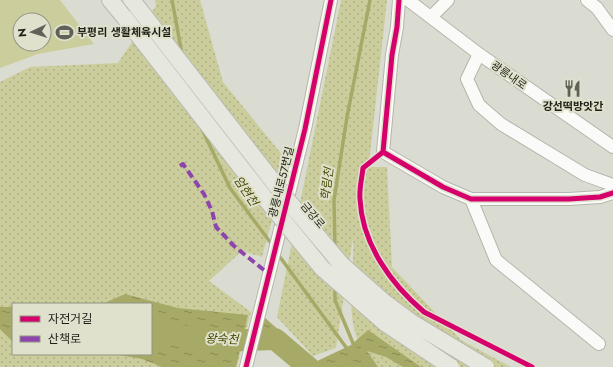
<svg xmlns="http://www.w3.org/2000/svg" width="613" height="367" font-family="Jost,'Noto Sans KR',sans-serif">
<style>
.grass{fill:url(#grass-dots);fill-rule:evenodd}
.pitch{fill:#cbce9c;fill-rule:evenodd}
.water{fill:url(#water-ripples)}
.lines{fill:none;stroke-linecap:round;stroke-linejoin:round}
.stream{stroke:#a7aa67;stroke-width:3.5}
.river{stroke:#a7aa67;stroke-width:22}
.minor-casing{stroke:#b4b6ad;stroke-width:14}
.major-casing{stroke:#b9b9b3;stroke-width:18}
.minor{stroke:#fafaf8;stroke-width:12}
.major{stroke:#e6e7df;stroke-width:16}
.major-bridge-casing{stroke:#b9b9b3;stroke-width:18;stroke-linecap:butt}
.major-bridge{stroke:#e6e7df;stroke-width:16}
.quiet{stroke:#8e44ad;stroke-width:4;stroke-dasharray:8 4;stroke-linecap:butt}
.cycleway-casing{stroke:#dfe1cc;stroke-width:8}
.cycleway{stroke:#d6006c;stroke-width:5}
.labels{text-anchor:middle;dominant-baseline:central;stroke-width:4;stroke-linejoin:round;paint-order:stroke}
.poi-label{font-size:11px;font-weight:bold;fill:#1e1f17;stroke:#dfe1cc;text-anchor:start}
.street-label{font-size:11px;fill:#1e1f17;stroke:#dfe1cc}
.water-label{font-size:12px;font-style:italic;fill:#4a4c04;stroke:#dfe1cc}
</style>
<defs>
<pattern id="grass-dots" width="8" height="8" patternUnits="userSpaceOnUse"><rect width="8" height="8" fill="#cbce9c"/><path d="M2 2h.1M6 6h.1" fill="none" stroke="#aeb086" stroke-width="1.8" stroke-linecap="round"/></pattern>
<pattern id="water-ripples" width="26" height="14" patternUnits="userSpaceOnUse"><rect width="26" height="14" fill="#a7aa67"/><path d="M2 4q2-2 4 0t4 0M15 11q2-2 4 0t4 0" fill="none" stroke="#878a54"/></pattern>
</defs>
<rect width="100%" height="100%" fill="#dbdcd1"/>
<!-- grass -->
<path class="grass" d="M155,0H200L223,82L288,162L262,257L242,251L209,281L251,312L237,367H0V82L30,67L118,63L156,6ZM13,304H151V354H13Z
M341,0H387L370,154L367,167H387L392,267L461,340L511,367H372C340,322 355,288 353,238L336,348L313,356L277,317Z"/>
<!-- pitch -->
<path class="pitch" d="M0,0H60L94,44L38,54L0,68ZM20,20H44V44H20Z"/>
<!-- water -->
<path class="water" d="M125,294L178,308L248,315L236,367H162L142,359L114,354H151V304H102Z
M0,307H13V342L0,329Z
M264,317L315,362L351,345L368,330L421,367H403L386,357L367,351L378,367H296L288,358L260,342Z"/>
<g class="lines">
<!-- stream -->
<path class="stream" d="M172,0L182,54
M201,127L230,188L273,246
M335,248L334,200L347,117L370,0
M277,253L348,350
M335,286V300L355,348"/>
<!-- river -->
<path class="river" d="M151,332L219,341L275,339L308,367"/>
<defs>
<path id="minor" d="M399,0L397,27L392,55L383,152L443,187L471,199H569L600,197L613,193
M408,0L479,54L613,147
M587,0L597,8L613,30
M431,17L448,0
M479,54L467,79L479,105L501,124L585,175L613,185
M471,199L496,260L599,344
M246,367L305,129L331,0"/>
<path id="major" d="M110,0L125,18"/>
</defs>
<!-- minor casing -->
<use href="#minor" class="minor-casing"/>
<!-- major casing -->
<use href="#major" class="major-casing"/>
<!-- minor -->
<use href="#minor" class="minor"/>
<!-- major -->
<use href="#major" class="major"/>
<defs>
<path id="major-bridge" d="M132,0L289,202L341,264L384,302L411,322L486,367
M125,18L264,197L322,268L385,323L451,367"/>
</defs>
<!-- major-bridge casing -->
<use href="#major-bridge" class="major-bridge-casing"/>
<!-- major-bridge -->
<use href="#major-bridge" class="major-bridge"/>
<!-- quiet -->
<path class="quiet" d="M180,166L183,164L204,194L212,211L216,227L234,246L269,274"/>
<defs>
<path id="cycleway" d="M399,0L397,27L392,55L383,152L363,168C362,178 359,189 360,199C362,244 391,284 424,312L532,367
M383,152L443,187L471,199H569L600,197L613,193
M246,367L305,129L331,0"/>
</defs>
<!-- cycleway casing -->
<use href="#cycleway" class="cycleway-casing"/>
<!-- cycleway -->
<use href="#cycleway" class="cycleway"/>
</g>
<!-- icons -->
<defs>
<symbol id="stadium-bare" viewBox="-9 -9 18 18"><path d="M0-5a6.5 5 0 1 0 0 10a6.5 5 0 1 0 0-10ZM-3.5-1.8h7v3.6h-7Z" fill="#606158" stroke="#dfe1cc" stroke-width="2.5" paint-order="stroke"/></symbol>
<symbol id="restaurant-bare" viewBox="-9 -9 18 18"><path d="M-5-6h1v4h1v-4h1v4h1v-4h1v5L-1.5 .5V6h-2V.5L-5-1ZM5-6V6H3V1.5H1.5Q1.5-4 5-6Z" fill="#606158" stroke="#dfe1cc" stroke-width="2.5" paint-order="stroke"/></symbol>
</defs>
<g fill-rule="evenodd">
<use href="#stadium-bare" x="52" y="20" width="25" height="25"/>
<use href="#restaurant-bare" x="560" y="76" width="25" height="25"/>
</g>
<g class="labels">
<!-- poi labels -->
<g class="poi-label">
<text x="77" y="32">부평리 생활체육시설</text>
<text x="573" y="106" text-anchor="middle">강선떡방앗간</text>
</g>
<!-- street labels -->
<g class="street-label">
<text transform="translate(509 75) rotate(35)">광릉내로</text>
<text transform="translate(281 182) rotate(-76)">광릉내로57번길</text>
<text transform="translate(313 215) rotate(50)">금강로</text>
</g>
<!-- water labels -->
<g class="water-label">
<text transform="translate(327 184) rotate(-83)">학림천</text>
<text transform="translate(246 191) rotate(56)">엄현천</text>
<text transform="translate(222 339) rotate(2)">왕숙천</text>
</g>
</g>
<!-- legend -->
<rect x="12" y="303" width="140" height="52" fill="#dfe1cc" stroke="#929384"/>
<rect x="20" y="316" width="20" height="6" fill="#d6006c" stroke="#929384"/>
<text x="48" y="323" font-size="12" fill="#1e1f17">자전거길</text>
<rect x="20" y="336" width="20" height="6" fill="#8e44ad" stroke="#929384"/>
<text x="48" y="343" font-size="12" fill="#1e1f17">산책로</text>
<!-- north arrow -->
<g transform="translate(32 32) rotate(266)"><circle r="19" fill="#dfe1cc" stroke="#929384"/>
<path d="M0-3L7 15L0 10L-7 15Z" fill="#606158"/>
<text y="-6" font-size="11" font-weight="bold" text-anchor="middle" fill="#1e1f17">N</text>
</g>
</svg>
